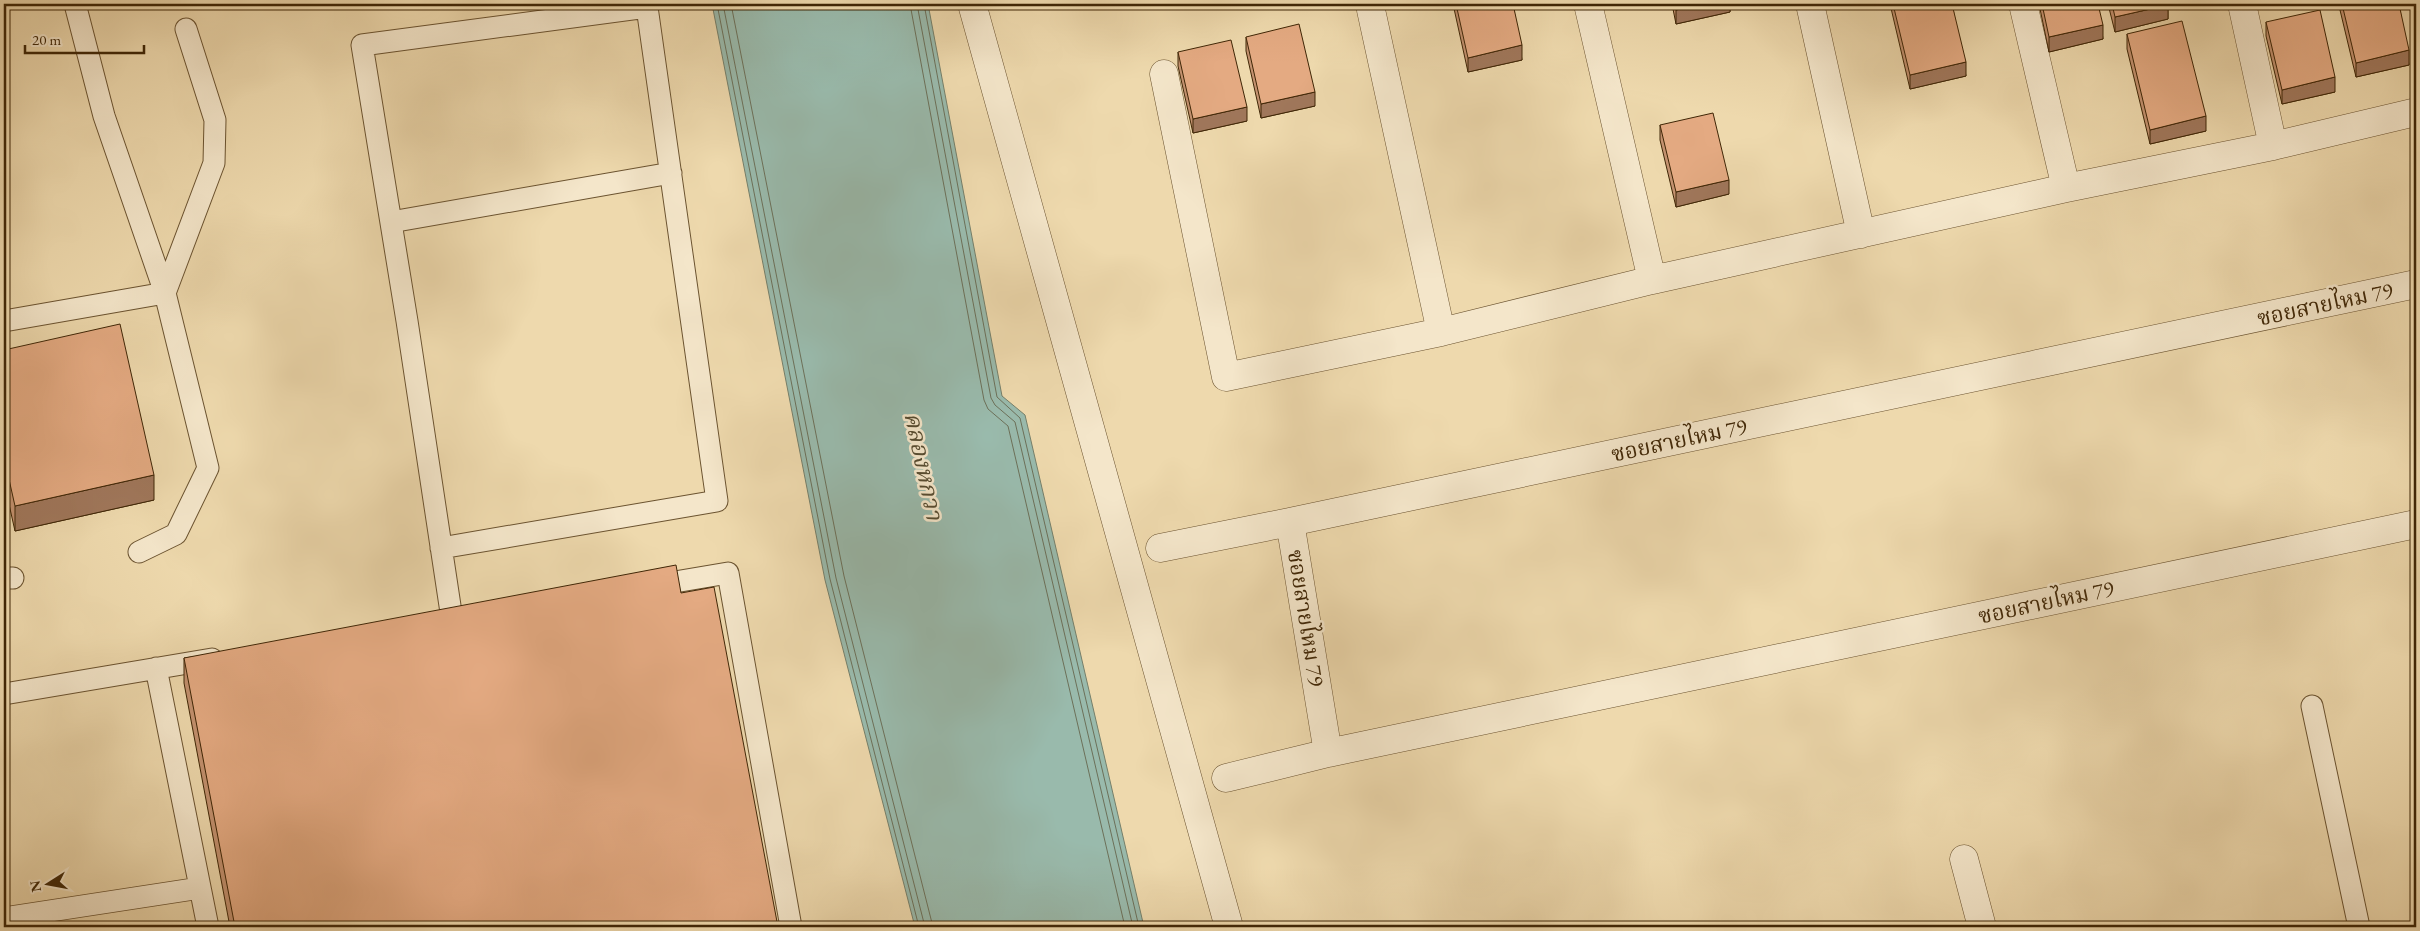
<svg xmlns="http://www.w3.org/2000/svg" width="2420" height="931" font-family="'EB Garamond','Noto Serif Thai',serif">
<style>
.water{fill:#99baac;stroke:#757f6a}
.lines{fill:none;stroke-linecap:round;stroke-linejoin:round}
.shore{stroke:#6c7059;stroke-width:1}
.service-casing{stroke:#6b5330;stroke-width:23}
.minor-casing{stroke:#6b5330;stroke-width:29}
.service{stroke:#f4e6ca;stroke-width:21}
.minor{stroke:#f4e6ca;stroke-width:28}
.wall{fill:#c49270;stroke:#3f2606}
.shaded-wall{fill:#a0775b;stroke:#3f2606}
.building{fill:#e4aa82;stroke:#3f2606}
.labels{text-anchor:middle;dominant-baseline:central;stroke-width:5;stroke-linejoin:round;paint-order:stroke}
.street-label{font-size:22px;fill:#3f2606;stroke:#f4e6ca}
.water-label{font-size:24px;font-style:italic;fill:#564b30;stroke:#f4e6ca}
</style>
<rect width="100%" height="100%" fill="#eed9ad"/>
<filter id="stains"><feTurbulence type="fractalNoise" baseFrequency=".004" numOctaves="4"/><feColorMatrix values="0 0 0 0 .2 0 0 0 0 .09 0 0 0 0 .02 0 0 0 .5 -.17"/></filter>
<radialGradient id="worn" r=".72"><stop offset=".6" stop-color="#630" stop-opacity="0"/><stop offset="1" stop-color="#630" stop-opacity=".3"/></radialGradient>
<!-- water -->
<path class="water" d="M712,4H928L1002,396L1025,415L1144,927H915L825,580Z"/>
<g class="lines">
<!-- shore -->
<path class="shore" d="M717,4L830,579L919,927
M723,4L836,578L925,927
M731,4L844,576L933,927
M910,4L984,400L988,409L1008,426L1125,927
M917,4L991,398L995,405L1015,422L1133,927
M924,4L997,397L1020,418L1139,927"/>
<defs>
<path id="service" d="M75,4L104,116L165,293L208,468L176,534L139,552
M391,222L671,173
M4,321L165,293L214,163L215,120L186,29
M441,548L717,501L647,7L362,45L407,321L452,619
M4,578H13
M651,586L728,573L791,927
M156,668L208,927
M4,694L212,659
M2312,706L2359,927
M4,918L200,888"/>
<path id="minor" d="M972,4L1229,927
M1588,4L1652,280
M1810,4L1861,234
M2023,4L2066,188
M2242,4L2273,146
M1371,10L1441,332
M1164,74L1226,377L1441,332L1652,280L2066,188L2273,146L2416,112
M2416,284L1290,522L1328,753L2416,524
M1160,548L1290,522
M1226,778L1328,753
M1964,859L1982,927"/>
</defs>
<!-- service casing -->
<use href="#service" class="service-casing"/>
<!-- minor casing -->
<use href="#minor" class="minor-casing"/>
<!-- service -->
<use href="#service" class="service"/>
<!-- minor -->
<use href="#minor" class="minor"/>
</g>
<!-- wall -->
<path class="wall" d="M1453,4H1513L1522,60L1468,72Z
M1672,4H1730V12L1676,24Z
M1890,4H1952L1966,76L1910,89Z
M2039,4H2098L2103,39L2049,52Z
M2108,4H2168V19L2115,32Z
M2340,4H2399L2409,65L2356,77L2340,10Z
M2266,22L2335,92L2282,104L2266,36Z
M2127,34L2206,131L2150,144L2127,49Z
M1246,37L1315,106L1261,118L1246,51Z
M1178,52L1247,121L1193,133L1178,66Z
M1660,125L1729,194L1676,207L1660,140Z
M4,350L154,500L15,531L4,482Z
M681,593L778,927H230L184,683V658Z"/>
<!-- shaded-wall -->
<path class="shaded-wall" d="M1704,4H1730V12L1676,24V10Z
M2260,4H2281L2260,9Z
M2168,5V19L2115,32V17Z
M2103,25V39L2049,52V37Z
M1522,45V60L1468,72V58Z
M2409,50V65L2356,77V63Z
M1966,62V76L1910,89V75Z
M2335,77V92L2282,104V90Z
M1315,92V106L1261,118V104Z
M1247,107V121L1193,133V119Z
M2206,116V131L2150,144V130Z
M1729,180V194L1676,207V192Z
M154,475V500L15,531V506Z"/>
<!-- building -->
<path class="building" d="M1456,4H1513L1522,45L1468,58Z
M1675,4H1704L1676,10Z
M1893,4H1952L1966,62L1910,75Z
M2042,4H2098L2103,25L2049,37Z
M2112,4H2168V5L2115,17Z
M2342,4H2399L2409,50L2356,63Z
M2320,10L2335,77L2282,90L2266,22Z
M2182,21L2206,116L2150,130L2127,34Z
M1299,24L1315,92L1261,104L1246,37Z
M1231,40L1247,107L1193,119L1178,52Z
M1713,113L1729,180L1676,192L1660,125Z
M120,324L154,475L15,506L4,457V350Z
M676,565L681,593L714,587L778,927H235L184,658Z"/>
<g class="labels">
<!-- street labels -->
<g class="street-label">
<text transform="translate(2325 304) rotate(-12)">ซอยสายไหม 79</text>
<text transform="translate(1679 440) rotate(-12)">ซอยสายไหม 79</text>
<text transform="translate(2046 602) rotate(-12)">ซอยสายไหม 79</text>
<text transform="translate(1306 618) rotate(81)">ซอยสายไหม 79</text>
</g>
<!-- water labels -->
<g class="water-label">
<text transform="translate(924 466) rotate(78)">คลองหกวา</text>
</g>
</g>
<!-- margin -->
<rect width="2420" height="931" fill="none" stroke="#eed9ad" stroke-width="20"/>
<rect x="5" y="5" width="2410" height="921" fill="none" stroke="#3f2606" stroke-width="2.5"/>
<rect x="10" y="10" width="2400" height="911" fill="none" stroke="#3f2606"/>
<!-- north arrow -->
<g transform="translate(48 884) rotate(259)" stroke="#f4e6ca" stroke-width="4" paint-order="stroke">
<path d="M0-4L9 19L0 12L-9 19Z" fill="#3f2606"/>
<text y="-8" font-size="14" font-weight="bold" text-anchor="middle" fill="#3f2606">N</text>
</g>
<!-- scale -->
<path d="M25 45v8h119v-8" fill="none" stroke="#3f2606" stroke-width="2.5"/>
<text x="32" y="45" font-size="15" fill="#3f2606" stroke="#f4e6ca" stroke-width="4" paint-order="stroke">20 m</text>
<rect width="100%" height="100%" filter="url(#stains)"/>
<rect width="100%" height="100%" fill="url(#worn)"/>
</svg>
